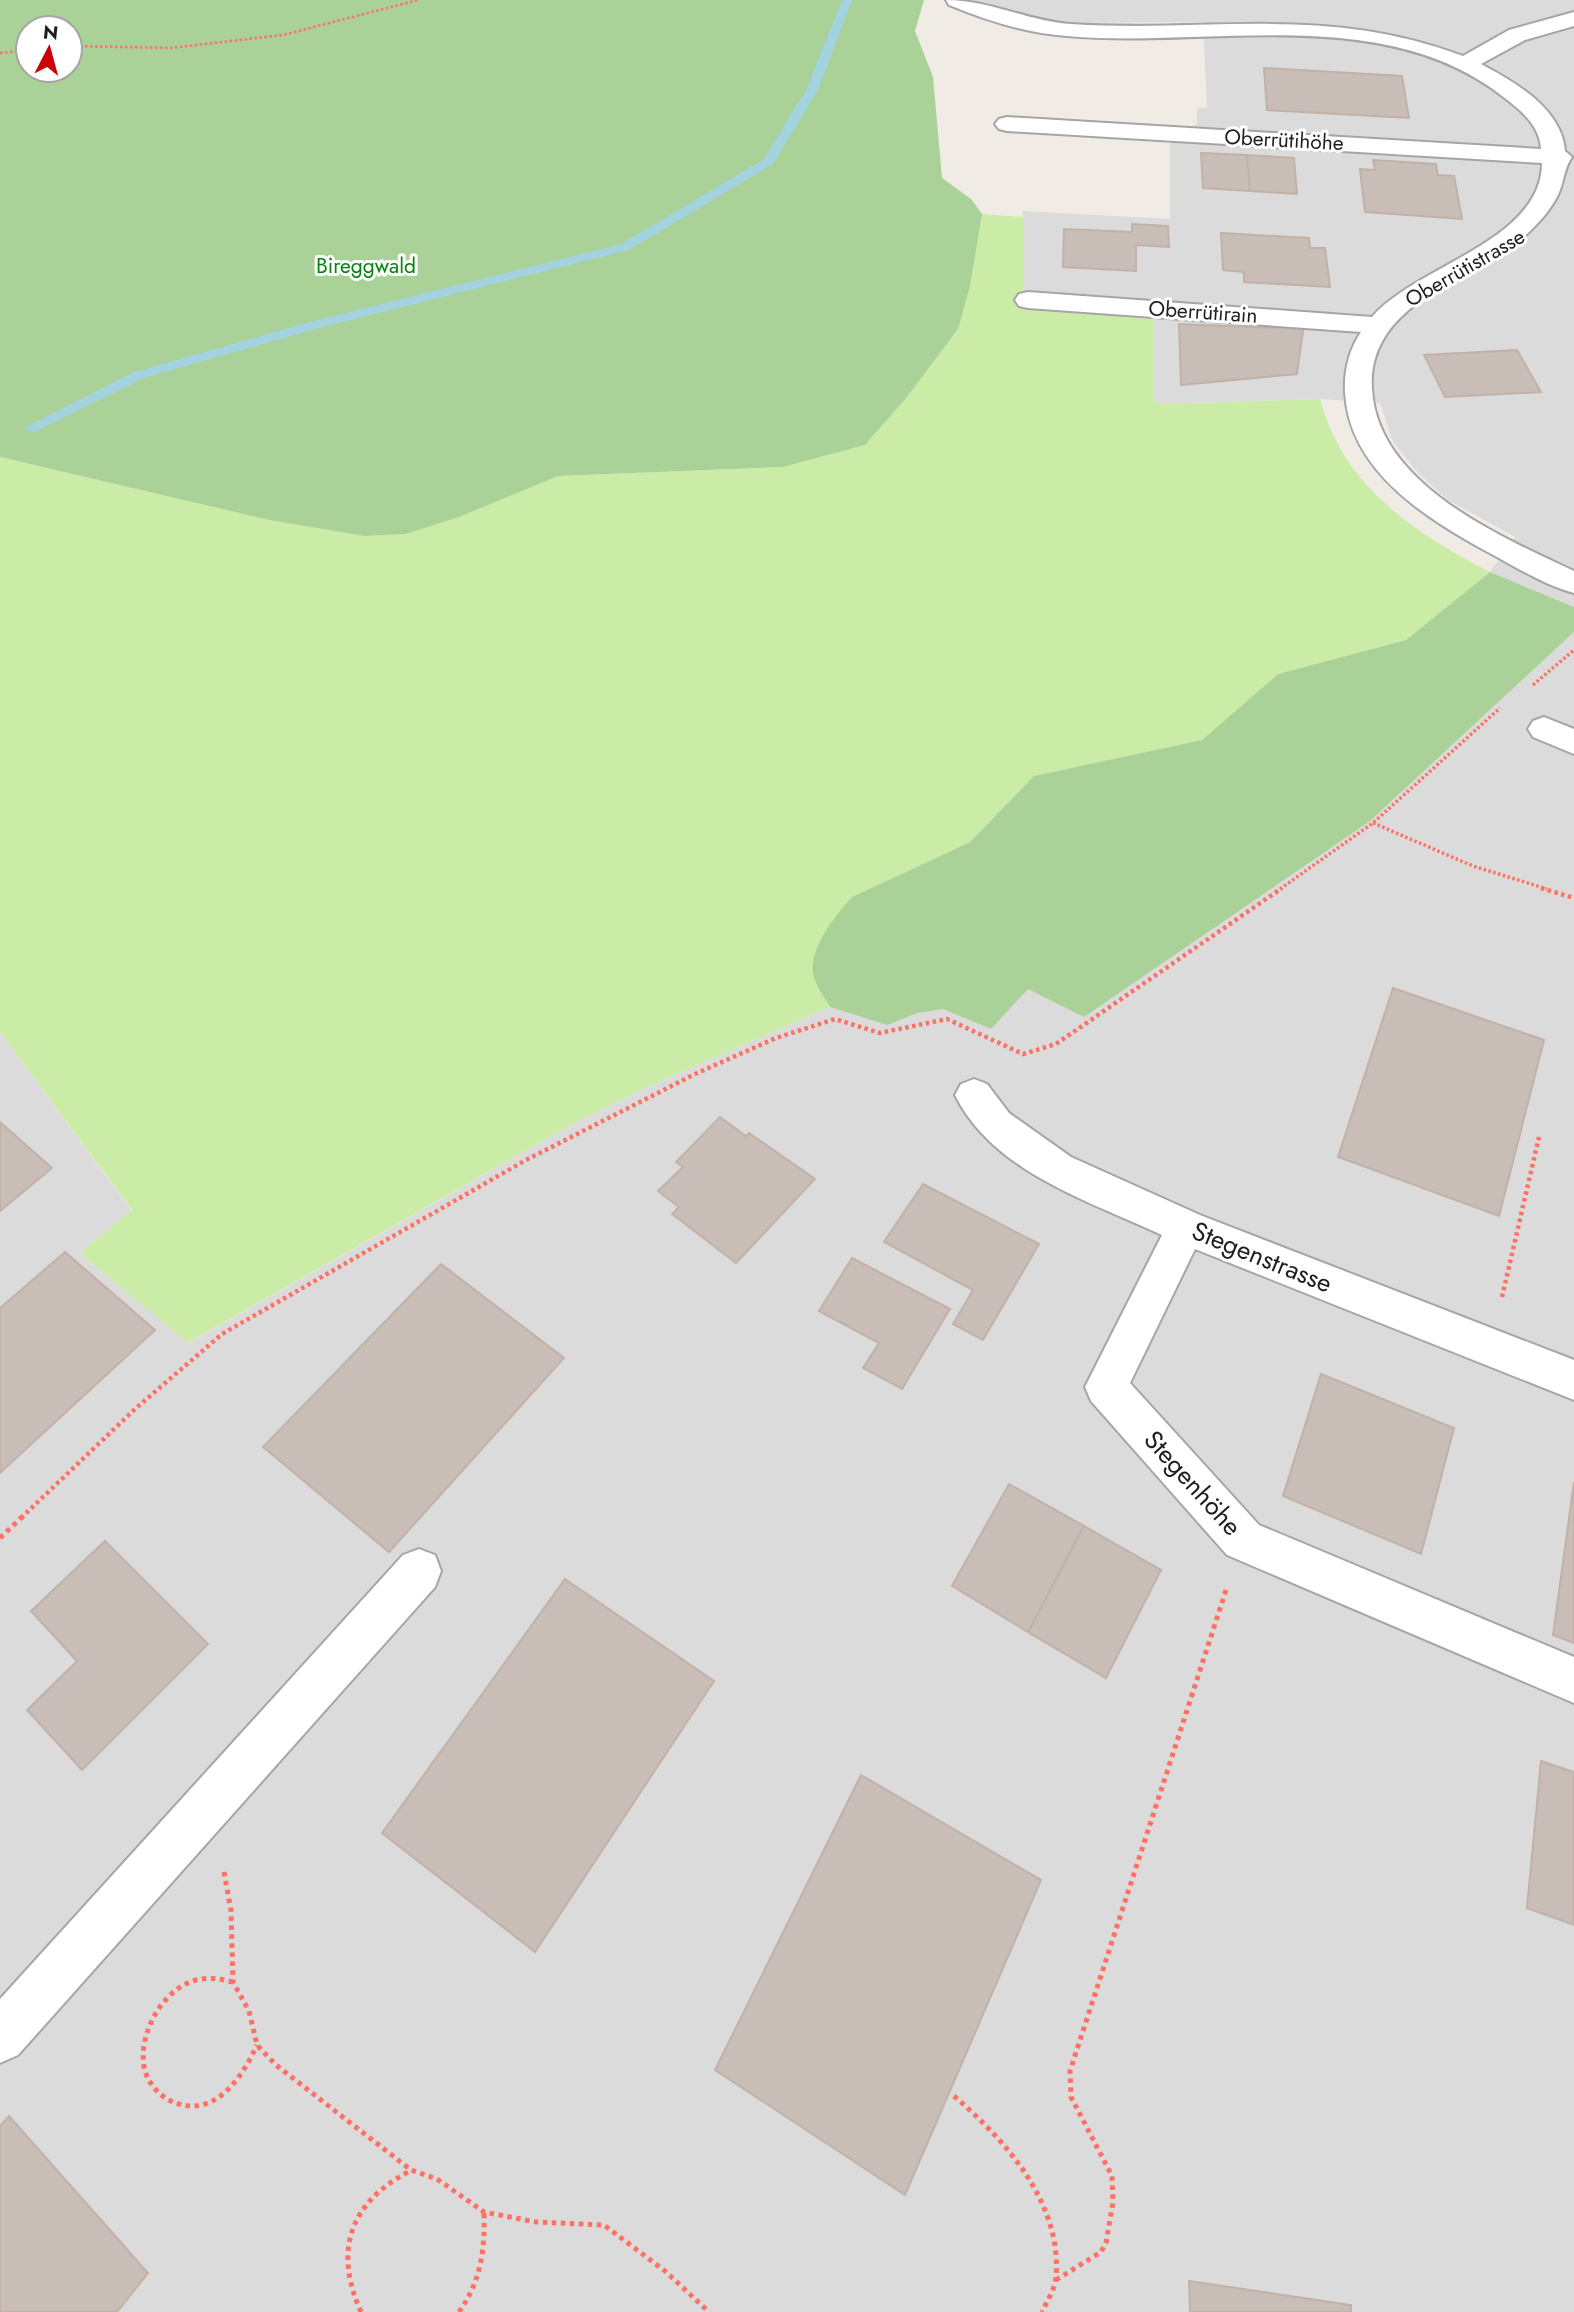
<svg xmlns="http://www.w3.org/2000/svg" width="1574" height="2312" font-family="Jost,sans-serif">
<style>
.residential{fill:#dcdbdb}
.grass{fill:#cbeca7}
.forest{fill:#aad197;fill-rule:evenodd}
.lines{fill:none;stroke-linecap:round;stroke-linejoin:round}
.stream{fill:#a2d3df;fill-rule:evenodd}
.building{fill:#c8bdb7;stroke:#c2b1a6;stroke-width:2}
.minor-casing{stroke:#a5a5a5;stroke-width:4}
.path-far3{stroke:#ff7065;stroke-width:2.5;stroke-dasharray:2.5 2.5;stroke-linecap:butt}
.path-far2{stroke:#ff7065;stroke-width:3.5;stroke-dasharray:2.5 2.5;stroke-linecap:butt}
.path-far1{stroke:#ff7065;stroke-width:4.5;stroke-dasharray:3.5 3.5;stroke-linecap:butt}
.path{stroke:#ff7065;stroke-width:5;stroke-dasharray:4.5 4.5;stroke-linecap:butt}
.minor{fill:#fff;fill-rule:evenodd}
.labels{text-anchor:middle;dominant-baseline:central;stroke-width:6;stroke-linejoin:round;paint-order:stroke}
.far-street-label{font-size:21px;fill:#1e1e1e;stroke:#fff}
.far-park-label{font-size:21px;fill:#07810d;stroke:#fff}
.street-label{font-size:26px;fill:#1e1e1e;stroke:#fff}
</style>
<rect width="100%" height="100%" fill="#f0ebe4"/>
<!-- residential -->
<path class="residential" d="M972,0H1574V607L1490,572L1515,537L1448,500L1418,473L1393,442L1380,403L1320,399L1157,404L1153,397L1152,317L1022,308L1023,211L1170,219V129L1192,128L1197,123V108H1207L1203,22L1057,23L1023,18Z
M1574,632V2312H0V1032L132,1211L80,1253L189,1343L572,1124L651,1085L830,1007L887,1025L918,1013L943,1009L991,1029L1028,989L1370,821Z"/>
<!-- grass -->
<path class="grass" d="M982,214L1023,217V308L1153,316V397L1157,404L1320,399C1343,486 1414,533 1490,572L1406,640L1278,674L1202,740L1034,776L970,842L852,897L813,973L830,1007L651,1085L572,1124L188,1343L80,1253L132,1210L0,1032V457L269,520L365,536L406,534L459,517L558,476L783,467L865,445L907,397L958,329Z"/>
<!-- forest -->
<path class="forest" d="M0,0H924L915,31L933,77L942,178L971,199L982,214L970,286L958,329L907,397L865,445L783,467L558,476L459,517L406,534L365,536L269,520L0,457ZM70,28V70H28V28Z
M1490,572L1574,607V632L1370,821L1084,1017L1028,989L991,1029L943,1009L918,1013L887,1025L830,1007C825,998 814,983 813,973C810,946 836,915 852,897L970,842L1034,776L1202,740L1278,674L1406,640Z"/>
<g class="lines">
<!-- stream -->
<path class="stream" d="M842,0H852L818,90L773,164L629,250L323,327L144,378L36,431L31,432L24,428L134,372L313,321L621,244L764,159L806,90Z"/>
</g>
<!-- building -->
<path class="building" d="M1264,68L1402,76L1409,118L1267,110Z
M1201,153L1247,155L1250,191L1203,188Z
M1247,155L1294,158L1297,194L1250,191Z
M1373,160L1436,164L1438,175L1454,176L1462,219L1365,212L1360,169L1375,170Z
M1132,224L1168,226L1169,247L1136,245V271L1063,267L1064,229L1132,232Z
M1221,233L1309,238L1310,248H1325L1330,287L1244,282V272L1223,270Z
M1280,322L1304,323L1297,374L1181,385L1179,324L1280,328Z
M1517,350L1541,392L1445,397L1424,355Z
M1393,988L1544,1040L1499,1216L1338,1157Z
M720,1117L746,1136L749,1133L815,1179L736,1263L672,1214L679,1207L658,1191L683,1167L676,1162Z
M0,1122L52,1168L0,1211Z
M923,1184L1039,1244L983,1340L953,1324L973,1290L884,1242Z
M65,1252L155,1330L0,1473V1308Z
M852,1258L950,1309L902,1389L863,1368L879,1343L819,1311Z
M441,1264L564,1358L389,1552L263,1447Z
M1321,1374L1454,1428L1421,1554L1283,1496Z
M1574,1482V1643L1553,1635Z
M1009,1484L1084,1526L1028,1632L952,1586Z
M1084,1526L1161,1570L1106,1678L1028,1632Z
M105,1541L208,1644L82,1770L27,1710L77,1661L31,1611Z
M565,1579L714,1681L535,1952L382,1833Z
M1541,1761L1574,1772V1925L1527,1908Z
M861,1775L1041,1880L905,2195L715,2070Z
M9,2116L148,2273L117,2312H0V2126Z
M1189,2281L1351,2305V2312H1190Z"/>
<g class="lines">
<defs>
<path id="minor" d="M946,0C989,0 1028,21 1071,24C1211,33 1325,4 1463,56L1509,30L1574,12V26L1525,40L1481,64C1515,82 1562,109 1565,151L1572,157C1564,168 1564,182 1558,195C1553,205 1544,217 1536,225C1498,266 1440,279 1401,317C1381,336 1370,361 1372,388C1376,483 1499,536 1574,571V593C1547,586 1521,570 1497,557C1432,522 1349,474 1345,392C1344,370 1349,350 1361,332L1028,308L1019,306L1015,300L1019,294L1028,292L1372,317C1415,266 1542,241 1542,163L1007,131L999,129L995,124L999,119L1007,117L1541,149C1540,127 1523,112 1506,99C1385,1 1209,49 1067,36C1026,33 987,21 949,5Z
M1544,717L1574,729V754L1533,737L1528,729L1533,721Z
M974,1079L987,1084L1009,1113L1071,1157L1200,1215L1574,1360V1400L1195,1249L1130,1383L1259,1525L1574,1657V1703L1227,1555L1091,1401L1085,1387L1162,1235C1089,1201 993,1172 955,1095L961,1084Z
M419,1549L435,1555L441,1571L435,1587L18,2055L0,2063V1999L403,1555Z"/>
</defs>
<!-- minor casing -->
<use href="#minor" class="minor-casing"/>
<!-- path-far3 -->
<path class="path-far3" d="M70,46L170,48L283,35L418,0
M0,53L28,50"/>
<!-- path-far2 -->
<path class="path-far2" d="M1533,685L1574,650
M1373,823L1473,866L1547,889
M1280,889L1373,823L1500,708"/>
<!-- path-far1 -->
<path class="path-far1" d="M1541,888L1574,898
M1502,1297L1539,1137
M21,1518L135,1409L222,1334L526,1160L695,1074L776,1038L835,1019L880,1033L947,1019L1023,1054L1056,1044L1282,888"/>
<!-- path -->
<path class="path" d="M0,1538L23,1516
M224,1872L231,1911L233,1982L249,2011L257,2045L276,2065L411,2170L437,2179L484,2212L536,2222L604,2225L665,2271L709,2312
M233,1982C221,1979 208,1977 196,1980C161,1989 136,2038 145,2071C149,2084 158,2094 169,2100C212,2122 241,2080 257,2045
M954,2096C1006,2141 1062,2203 1056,2277C1055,2289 1047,2301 1042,2312
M1056,2280L1101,2252L1106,2243L1113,2202L1112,2176L1071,2097L1070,2071L1226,1590
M361,2312C333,2250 350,2202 410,2171
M459,2312C481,2281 485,2250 484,2212"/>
<!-- minor -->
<use href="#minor" class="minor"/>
</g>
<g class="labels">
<!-- far-street labels -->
<g class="far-street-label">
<text transform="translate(1284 140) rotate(3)">Oberrütihöhe</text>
<text transform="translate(1465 268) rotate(-30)">Oberrütistrasse</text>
<text transform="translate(1203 312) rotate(4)">Oberrütirain</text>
</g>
<!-- far-park labels -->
<g class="far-park-label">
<text x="366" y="266">Bireggwald</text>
</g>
<!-- street labels -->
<g class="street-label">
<text transform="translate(1262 1257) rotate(22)">Stegenstrasse</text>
<text transform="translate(1193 1483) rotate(48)">Stegenhöhe</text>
</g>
</g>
<!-- north arrow -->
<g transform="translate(49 49) rotate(6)"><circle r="33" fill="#ffffff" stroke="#a5a5a5" stroke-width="2"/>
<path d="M0-5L12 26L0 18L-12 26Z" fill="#cc0007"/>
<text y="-10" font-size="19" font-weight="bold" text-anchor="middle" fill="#1e1e1e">N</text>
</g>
</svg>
